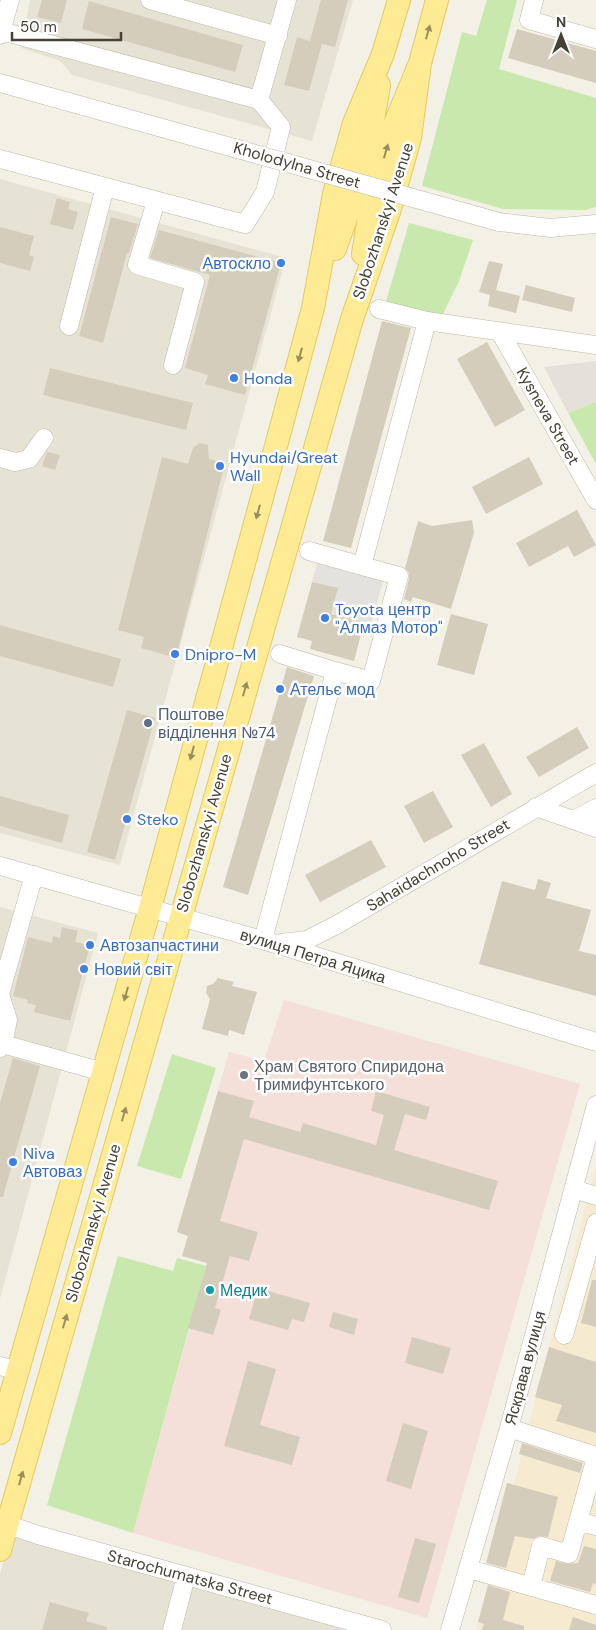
<svg xmlns="http://www.w3.org/2000/svg" width="596" height="1630" font-family="'DM Sans',sans-serif">
<style>
.residential{fill:#e7e3d4}
.commercial{fill:#f6ead0}
.industrial{fill:#e5e1da}
.medical{fill:#f4dfd9}
.green{fill:#c8e8ad}
.parking{fill:#e4e2de}
.building{fill:#d5cdbb}
.lines{fill:none;stroke-linecap:round;stroke-linejoin:round}
.minor-casing{stroke:#bfb9a8;stroke-width:19}
.major-casing{stroke:#e5cb61;stroke-width:24}
.minor{stroke:#fff;stroke-width:18}
.major{stroke:#ffeb93;stroke-width:22}
.minor-bridge-casing{stroke:#bfb9a8;stroke-width:19;stroke-linecap:butt}
.minor-bridge{stroke:#fff;stroke-width:18}
.oneway{fill:#998e5f}
.shop-dot{fill:#3f7fe0;stroke:#fff;stroke-width:2}
.service-dot{fill:#5c6f8a;stroke:#fff;stroke-width:2}
.worship-dot{fill:#6b7280;stroke:#fff;stroke-width:2}
.culture-dot{fill:#0f9aa8;stroke:#fff;stroke-width:2}
.labels{text-anchor:middle;dominant-baseline:central;stroke-width:5;stroke-linejoin:round;paint-order:stroke}
.street-label{font-size:16px;fill:#464135;stroke:#fff}
.shop-label{font-size:16px;fill:#366cbe;stroke:#fff;text-anchor:start}
.service-label{font-size:16px;fill:#4e5e75;stroke:#fff;text-anchor:start}
.worship-label{font-size:16px;fill:#5b616d;stroke:#fff;text-anchor:start}
.culture-label{font-size:16px;fill:#0d838f;stroke:#fff;text-anchor:start}
</style>
<rect width="100%" height="100%" fill="#f3f0e6"/>
<!-- residential -->
<path class="residential" d="M30,0H353L312,141L72,75L60,61L21,48Z
M0,179L286,258L120,865L0,833Z
M0,907L98,933L0,1299Z
M11,1534L356,1630H0V1574Z"/>
<!-- commercial -->
<path class="commercial" d="M596,1166V1630H476Z"/>
<!-- industrial -->
<path class="industrial" d="M596,361V402L568,413L544,367Z"/>
<!-- medical -->
<path class="medical" d="M284,1000L580,1084L427,1618L133,1533L211,1251L188,1236L177,1232L229,1052L264,1061Z"/>
<!-- green -->
<path class="green" d="M487,0H517L499,69L596,98V207L585,210L503,209L422,186L462,32L476,36Z
M409,223L473,240L459,281L441,318L385,305Z
M596,402V464L568,413Z
M172,1054L216,1068L181,1179L137,1166Z
M118,1256L173,1271L177,1258L206,1266L133,1533L47,1505Z"/>
<!-- parking -->
<path class="parking" d="M318,560L384,578L371,624L331,614L337,589L312,582Z"/>
<!-- building -->
<path class="building" d="M42,0H67L61,23L37,17Z
M321,0H348L335,47L322,44L309,91L284,85L297,37L310,41Z
M89,1L243,45L235,72L82,29Z
M517,29L596,51V83L508,58Z
M57,198L70,202L68,209L78,212L73,230L50,224Z
M111,217L138,224L129,253H127L103,343L79,336Z
M0,227L34,236L29,255L34,257L30,271L0,263Z
M159,230L281,263L245,395L205,384L208,375L185,368L210,275L150,258Z
M489,261L503,264L496,290L520,296L516,313L488,306L490,295L479,292Z
M526,285L575,298L572,312L522,300Z
M382,321L411,328L351,548L323,541Z
M487,342L525,410L495,427L457,359Z
M50,368L193,403L186,430L43,395Z
M200,443L208,445L209,459L225,463L176,658L141,648L144,637L118,630L162,457L188,464L193,448Z
M47,452L60,455L55,470L42,466Z
M529,457L543,484L486,514L472,487Z
M577,510L596,545L574,557L568,546L529,567L516,543Z
M472,520L474,533L451,609L413,597L411,602L404,599L409,578V573L405,568L418,521L432,526Z
M312,582L338,588L331,614L364,622L354,661L310,649L312,641L297,637Z
M451,614L488,624L474,675L437,665Z
M0,625L121,659L113,687L0,656Z
M287,667L314,676L248,895L223,887Z
M127,710L155,718L115,860L87,852Z
M577,727L589,748L539,777L526,757Z
M484,743L512,794L491,807L461,755Z
M433,791L453,827L424,843L404,806Z
M0,796L69,815L62,843L0,826Z
M371,840L386,867L320,902L305,875Z
M538,879L551,883L546,898L591,910L579,951L596,955V996L479,964L502,881L535,890Z
M62,927L78,931L75,942L90,945L70,1021L34,1012L36,1005L27,1003L28,1000L13,996L28,937L52,943L53,936L60,938Z
M218,978L234,982L232,986L257,992L244,1035L229,1030L228,1036L202,1029L210,999L206,993L207,986L213,984Z
M13,1058L40,1066L3,1197H0V1103Z
M218,1091L254,1101L249,1117L300,1132L303,1123L376,1145L384,1115L371,1111L376,1091L430,1107L426,1120L405,1114L394,1150L498,1181L489,1210L244,1139L220,1221L258,1232L249,1261L230,1256L215,1308L221,1310L213,1335L188,1328L207,1263L182,1256L188,1236L177,1232Z
M592,1280H596V1327L581,1323Z
M258,1288L310,1303L304,1322L292,1319L288,1330L249,1319Z
M333,1312L358,1319L354,1335L329,1327Z
M412,1337L451,1348L443,1374L405,1363Z
M549,1347L596,1362V1433L556,1421L562,1405L535,1397Z
M248,1361L276,1369L260,1425L300,1437L292,1465L224,1446Z
M403,1423L428,1431L411,1489L386,1481Z
M522,1443L583,1463L580,1473L519,1454Z
M507,1483L558,1497L548,1537L539,1536L533,1539L515,1536L506,1568L486,1563Z
M415,1538L436,1544L419,1603L398,1597Z
M584,1546L596,1549V1584L593,1583L590,1592L550,1581L556,1561L567,1564L578,1563Z
M488,1585L510,1592L503,1620L524,1626V1630H482L484,1624L478,1622Z
M50,1602L89,1613L86,1621L107,1627V1630H42Z
M573,1617L596,1625V1630H569Z"/>
<g class="lines">
<defs>
<path id="minor" d="M150,0L278,36
M534,0L529,20L596,39
M1,31L259,100
M0,35L10,0
M0,83L234,148
M0,159L245,224L265,192L281,127L259,100L287,0
M156,201L137,265L195,282L173,365
M499,222L550,228L596,224
M379,309L427,321
M69,326L105,187
M500,332L596,500
M0,458L15,462L29,459L44,438
M309,551L362,566
M280,654L335,671
M536,807L596,828
M574,820L596,808
M0,866L276,944L596,1042
M263,940L335,671L371,681L399,576L362,566L427,321L596,345
M281,943L307,940L340,923L596,773
M3,1044L103,1072
M0,1048L3,1044L8,1020L0,994L34,875
M574,1189L596,1196
M564,1335L596,1223
M0,1366L18,1371
M509,1428L596,1456
M578,1521L596,1526
M0,1522L38,1535L382,1630
M469,1569L596,1605
M531,1587L541,1546L569,1554L596,1457
M172,1630L186,1576
M450,1630L509,1428L596,1105"/>
<path id="major" d="M335,249C355,195 371,142 379,85
M363,254L371,204L391,133L420,63L437,0
M0,1433L150,908L272,461L313,308L334,194L354,123L383,54L399,0
M0,1550L352,319L390,209L410,138L420,63"/>
</defs>
<!-- minor casing -->
<use href="#minor" class="minor-casing"/>
<!-- major casing -->
<use href="#major" class="major-casing"/>
<!-- minor -->
<use href="#minor" class="minor"/>
<!-- major -->
<use href="#major" class="major"/>
<defs>
<path id="minor-bridge" d="M234,148L499,222"/>
</defs>
<!-- minor-bridge casing -->
<use href="#minor-bridge" class="minor-bridge-casing"/>
<!-- minor-bridge -->
<use href="#minor-bridge" class="minor-bridge"/>
</g>
<!-- one-way arrows -->
<defs><path id="oneway-solid" d="M-6-.8H1V-3.2L6.5 0L1 3.2V.8H-6Z" transform="scale(1.25)"/></defs>
<g class="oneway">
<use href="#oneway-solid" transform="translate(428 32) rotate(-74)"/>
<use href="#oneway-solid" transform="translate(386 151) rotate(-74)"/>
<use href="#oneway-solid" transform="translate(300 355) rotate(105)"/>
<use href="#oneway-solid" transform="translate(258 512) rotate(105)"/>
<use href="#oneway-solid" transform="translate(245 689) rotate(-74)"/>
<use href="#oneway-solid" transform="translate(192 753) rotate(105)"/>
<use href="#oneway-solid" transform="translate(126 994) rotate(106)"/>
<use href="#oneway-solid" transform="translate(124 1114) rotate(-74)"/>
<use href="#oneway-solid" transform="translate(65 1321) rotate(-74)"/>
<use href="#oneway-solid" transform="translate(21 1478) rotate(-74)"/>
</g>
<!-- markers -->
<g class="shop-dot">
<circle cx="281" cy="263" r="5"/>
<circle cx="234" cy="378" r="5"/>
<circle cx="220" cy="466" r="5"/>
<circle cx="325" cy="618" r="5"/>
<circle cx="175" cy="654" r="5"/>
<circle cx="280" cy="689" r="5"/>
<circle cx="127" cy="819" r="5"/>
<circle cx="90" cy="945" r="5"/>
<circle cx="84" cy="969" r="5"/>
<circle cx="13" cy="1162" r="5"/>
</g>
<circle class="service-dot" cx="148" cy="723" r="5"/>
<circle class="worship-dot" cx="244" cy="1075" r="5"/>
<circle class="culture-dot" cx="210" cy="1290" r="5"/>
<g class="labels">
<!-- street labels -->
<g class="street-label">
<text transform="translate(297 165) rotate(16)">Kholodylna Street</text>
<text transform="translate(383 221) rotate(-72)">Slobozhanskyi Avenue</text>
<text transform="translate(548 416) rotate(60)">Kysneva Street</text>
<text transform="translate(204 833) rotate(-74)">Slobozhanskyi Avenue</text>
<text transform="translate(438 865) rotate(-31)">Sahaidachnoho Street</text>
<text transform="translate(313 956) rotate(17)">вулиця Петра Яцика</text>
<text transform="translate(93 1223) rotate(-74)">Slobozhanskyi Avenue</text>
<text transform="translate(525 1368) rotate(-75)">Яскрава вулиця</text>
<text transform="translate(190 1577) rotate(15)">Starochumatska Street</text>
</g>
<!-- shop labels -->
<g class="shop-label">
<text x="271" y="263" text-anchor="end">Автоскло</text>
<text x="244" y="378">Honda</text>
<text x="230" y="457">Hyundai/Great<tspan x="230" dy="18">Wall</tspan></text>
<text x="335" y="609">Toyota центр<tspan x="335" dy="18">"Алмаз Мотор"</tspan></text>
<text x="185" y="654">Dnipro-M</text>
<text x="290" y="689">Ательє мод</text>
<text x="137" y="819">Steko</text>
<text x="100" y="945">Автозапчастини</text>
<text x="94" y="969">Новий світ</text>
<text x="23" y="1153">Niva<tspan x="23" dy="18">Автоваз</tspan></text>
</g>
<!-- service labels -->
<g class="service-label">
<text x="158" y="714">Поштове<tspan x="158" dy="18">відділення №74</tspan></text>
</g>
<!-- worship labels -->
<g class="worship-label">
<text x="254" y="1066">Храм Святого Спиридона<tspan x="254" dy="18">Тримифунтського</tspan></text>
</g>
<!-- culture labels -->
<g class="culture-label">
<text x="220" y="1290">Медик</text>
</g>
</g>
<!-- north arrow -->
<g transform="translate(561 35)" stroke="#ffffff" stroke-width="4" paint-order="stroke">
<path d="M0-4L9 19L0 12L-9 19Z" fill="#464135"/>
<text y="-8" font-size="14" font-weight="bold" text-anchor="middle" fill="#464135">N</text>
</g>
<!-- scale -->
<path d="M12 32v8h109v-8" fill="none" stroke="#464135" stroke-width="2.5"/>
<text x="20" y="32" font-size="15" fill="#464135" stroke="#ffffff" stroke-width="4" paint-order="stroke">50 m</text>
</svg>
